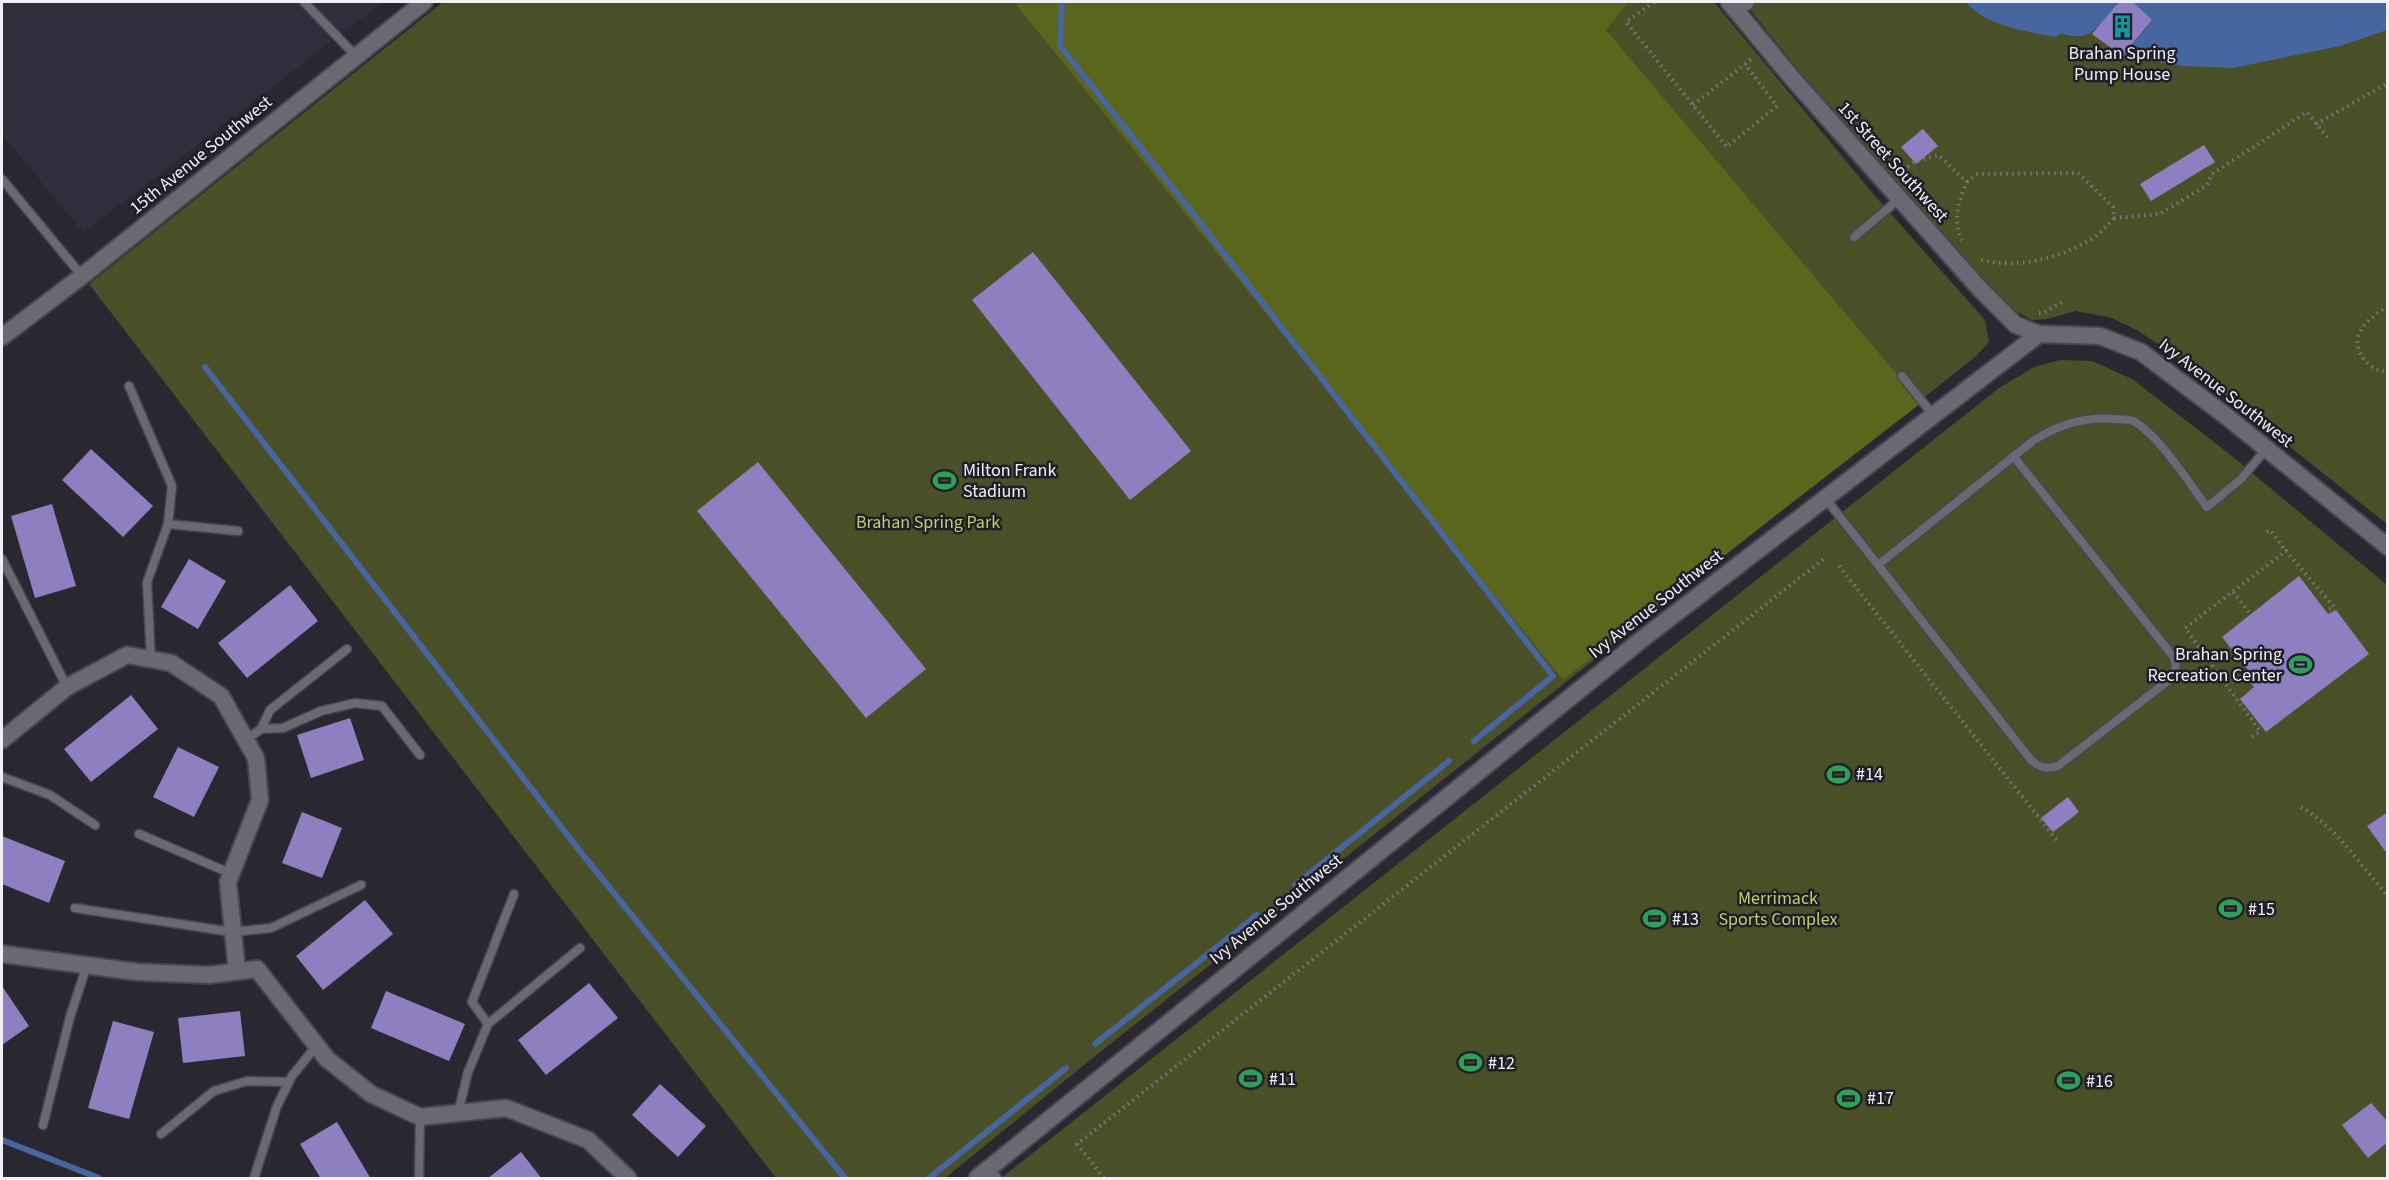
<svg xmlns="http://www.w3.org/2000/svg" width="2389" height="1180" font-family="'Source Sans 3',sans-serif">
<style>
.built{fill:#302d3c}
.green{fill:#495027}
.forest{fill:#5a661b}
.water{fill:#47659f}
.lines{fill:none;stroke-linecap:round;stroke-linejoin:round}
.stream{stroke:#47659f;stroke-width:6}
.building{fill:#8e7fc1}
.service-casing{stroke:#47464d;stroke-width:11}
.minor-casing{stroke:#47464d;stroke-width:20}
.tertiary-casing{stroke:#47464d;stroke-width:20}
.path{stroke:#79787f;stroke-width:4;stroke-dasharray:1.5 4.5;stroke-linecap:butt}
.service{stroke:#6a6873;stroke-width:8}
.minor{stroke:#6a6873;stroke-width:16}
.tertiary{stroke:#6a6873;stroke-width:16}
.labels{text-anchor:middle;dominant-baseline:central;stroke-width:5;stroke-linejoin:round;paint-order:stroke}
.poi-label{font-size:18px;fill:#f1f0f6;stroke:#1f1d26;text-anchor:start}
.street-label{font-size:18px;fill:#f1f0f6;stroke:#1f1d26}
.park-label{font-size:18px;fill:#bdd06b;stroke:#1f1d26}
</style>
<rect width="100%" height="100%" fill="#292730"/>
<!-- built -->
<path class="built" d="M2,2H383L83,233L2,134Z"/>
<!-- green -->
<path class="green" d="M443,2H1714L1875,196L1985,320L1989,342L1975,357L1089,1061L945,1178H776L89,284Z
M1744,2H2387V524L2173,354L2137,330L2112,318L2076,311L2047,319L2032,320L1999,302L1826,105Z
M2060,360L2092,361L2132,379L2227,452L2387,585V1178H1001L1999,388L2034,367Z"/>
<!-- forest -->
<path class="forest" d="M1014,2H1628L1606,30L1921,403L1563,680Z"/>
<!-- water -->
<path class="water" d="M1966,2H2119C2101,22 2092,45 2061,33L2056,37C2028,32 1983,25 1966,2Z
M2133,2H2387V30L2340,46L2233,68L2183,66L2122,56L2152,21Z"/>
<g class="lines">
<!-- stream -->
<path class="stream" d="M1062,2L1060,46L1195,216L1553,676L1474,741
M205,367L579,850L845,1178
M1295,885L1449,761
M1095,1044L1257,915
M2,1140L99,1178
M929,1178L1066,1068"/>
</g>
<!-- building -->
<path class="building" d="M2119,2H2133L2152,20L2122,56L2092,34Z
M1923,129L1938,146L1916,164L1901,147Z
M2204,145L2215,162L2151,201L2140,184Z
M1033,252L1191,451L1130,500L972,300Z
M91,449L153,506L123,537L62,480Z
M758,462L926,669L866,718L697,511Z
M52,504L76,586L35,598L11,516Z
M189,559L226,581L198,629L161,607Z
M2299,576L2328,614L2336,610L2369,654L2266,732L2240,699L2254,687L2247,679L2251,674L2222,637Z
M290,585L318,621L247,678L218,643Z
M131,695L158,729L91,782L64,749Z
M350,718L364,760L311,778L297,735Z
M178,747L219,767L194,817L153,797Z
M2068,797L2079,812L2053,832L2041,818Z
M302,812L342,828L322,878L282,863Z
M2388,812V855L2367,826Z
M2,836L65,861L49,903L2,884Z
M365,900L393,934L323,990L296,956Z
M589,983L618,1018L546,1075L518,1040Z
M2,986L29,1026L2,1045Z
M386,991L465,1024L449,1061L371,1028Z
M240,1011L245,1056L183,1063L178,1018Z
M113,1021L154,1032L129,1119L88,1108Z
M660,1084L706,1126L678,1157L632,1115Z
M2371,1103L2388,1122V1142L2368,1158L2342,1125Z
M337,1122L371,1179H321L300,1144Z
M521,1152L542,1179H487Z"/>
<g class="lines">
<defs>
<path id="service" d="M304,2L356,56
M2,179L82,276
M1854,237L1899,199
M1902,376L1933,415
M129,386L172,486L168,524L147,582L151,659
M1825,498L1878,565L2034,440C2061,424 2085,416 2117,419C2123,420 2130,419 2135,422C2160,437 2189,483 2207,507L2241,479L2267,448
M168,524L238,531
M2,559L67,687
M1878,565L2031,760C2040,768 2046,769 2058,766L2169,680C2175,671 2179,665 2172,655L2014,457
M261,729L270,710L347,649
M247,739L261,729L283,728L321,711L355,703L382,706L420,755
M2,777L50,795L95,825
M139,834L232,874
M514,894L472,1002L488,1024L580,948
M75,908L232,932L271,928L361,885
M458,1113L468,1072L488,1024
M43,1125L70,1017L87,965
M161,1134L214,1091L247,1081L289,1082
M989,1169L997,1178
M254,1178L277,1106L292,1076L316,1046
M419,1178L420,1117"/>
<path id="minor" d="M1735,9L1746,2
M2,337L82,276L424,2
M2,740L67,687L127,655L171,663L221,696L256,758L260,800L228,882L237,971
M2,954L137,972L209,975L257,969L327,1059L371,1094L420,1117L506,1108L588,1140L628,1178
M977,1178L1641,640L2039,334"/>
<path id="tertiary" d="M1729,2L1792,78L1981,290L2016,325L2039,334L2100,336L2141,352L2226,416L2388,547"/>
</defs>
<!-- service casing -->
<use href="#service" class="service-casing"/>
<!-- minor casing -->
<use href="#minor" class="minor-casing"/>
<!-- tertiary casing -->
<use href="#tertiary" class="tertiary-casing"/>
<!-- path -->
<path class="path" d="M1654,2L1626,22L1727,147L1777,106L1745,64
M1693,105L1754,57
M2316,124L2388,83
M1898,174L1914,162L1938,155L1967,182C1959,199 1952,222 1962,240
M1967,182L1977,174L2078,173L2113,207L2114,218C2107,225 2101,233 2093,238C2062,258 2015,270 1979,259
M2114,218L2160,214L2207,185L2212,174L2307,112L2328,138
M2388,306C2377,313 2367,320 2360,332C2351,349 2369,373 2388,371
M2039,313H2043L2062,302
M2267,532L2270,530L2286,551
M1839,566L2059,843
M2233,592L2251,615
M2252,737L2260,731L2185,628L2286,551L2334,607L2326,611
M2301,807C2338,829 2360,865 2388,896
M1104,1178L1077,1144L1825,558"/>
<!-- service -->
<use href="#service" class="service"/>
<!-- minor -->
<use href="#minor" class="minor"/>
<!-- tertiary -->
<use href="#tertiary" class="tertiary"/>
</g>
<!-- icons -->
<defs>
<symbol id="building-bare" viewBox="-9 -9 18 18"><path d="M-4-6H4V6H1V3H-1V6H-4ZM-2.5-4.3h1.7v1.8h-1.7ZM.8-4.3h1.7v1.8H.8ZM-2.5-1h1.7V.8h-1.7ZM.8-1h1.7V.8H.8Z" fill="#0f9aa8" stroke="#1f1d26" stroke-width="2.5" paint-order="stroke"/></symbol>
<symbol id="stadium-bare" viewBox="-9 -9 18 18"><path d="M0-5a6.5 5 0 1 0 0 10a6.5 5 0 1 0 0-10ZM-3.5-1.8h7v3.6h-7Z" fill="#2e9e5b" stroke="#1f1d26" stroke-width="2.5" paint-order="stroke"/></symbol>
</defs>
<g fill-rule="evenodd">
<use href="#building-bare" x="2106" y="10" width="33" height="33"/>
<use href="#stadium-bare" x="928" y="464" width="33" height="33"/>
<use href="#stadium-bare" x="2284" y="648" width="33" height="33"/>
<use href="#stadium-bare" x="1822" y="758" width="33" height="33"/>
<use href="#stadium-bare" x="2214" y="892" width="33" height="33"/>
<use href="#stadium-bare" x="1638" y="902" width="33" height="33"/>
<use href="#stadium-bare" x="1454" y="1046" width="33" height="33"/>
<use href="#stadium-bare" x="1234" y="1062" width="33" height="33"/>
<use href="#stadium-bare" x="2052" y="1064" width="33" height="33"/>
<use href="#stadium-bare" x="1832" y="1082" width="33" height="33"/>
</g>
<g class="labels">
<!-- poi labels -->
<g class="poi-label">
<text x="2122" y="53" text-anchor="middle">Brahan Spring<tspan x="2122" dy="21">Pump House</tspan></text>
<text x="963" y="470">Milton Frank<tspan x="963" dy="21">Stadium</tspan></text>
<text x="2282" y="654" text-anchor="end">Brahan Spring<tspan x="2282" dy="21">Recreation Center</tspan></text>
<text x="1856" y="774">#14</text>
<text x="2248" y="909">#15</text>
<text x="1672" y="919">#13</text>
<text x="1488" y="1063">#12</text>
<text x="1269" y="1079">#11</text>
<text x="2086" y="1081">#16</text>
<text x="1867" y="1098">#17</text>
</g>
<!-- street labels -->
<g class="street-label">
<text transform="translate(201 155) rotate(-39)">15th Avenue Southwest</text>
<text transform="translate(1893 162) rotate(48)">1st Street Southwest</text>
<text transform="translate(2226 393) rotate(38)">Ivy Avenue Southwest</text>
<text transform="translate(1656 604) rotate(-38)">Ivy Avenue Southwest</text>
<text transform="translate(1276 909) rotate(-39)">Ivy Avenue Southwest</text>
</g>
<!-- park labels -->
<g class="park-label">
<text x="928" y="522">Brahan Spring Park</text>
<text x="1778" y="898">Merrimack<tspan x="1778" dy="21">Sports Complex</tspan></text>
</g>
</g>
<!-- border -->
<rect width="2389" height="1180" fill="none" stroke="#f1f0f6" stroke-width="6"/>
</svg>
